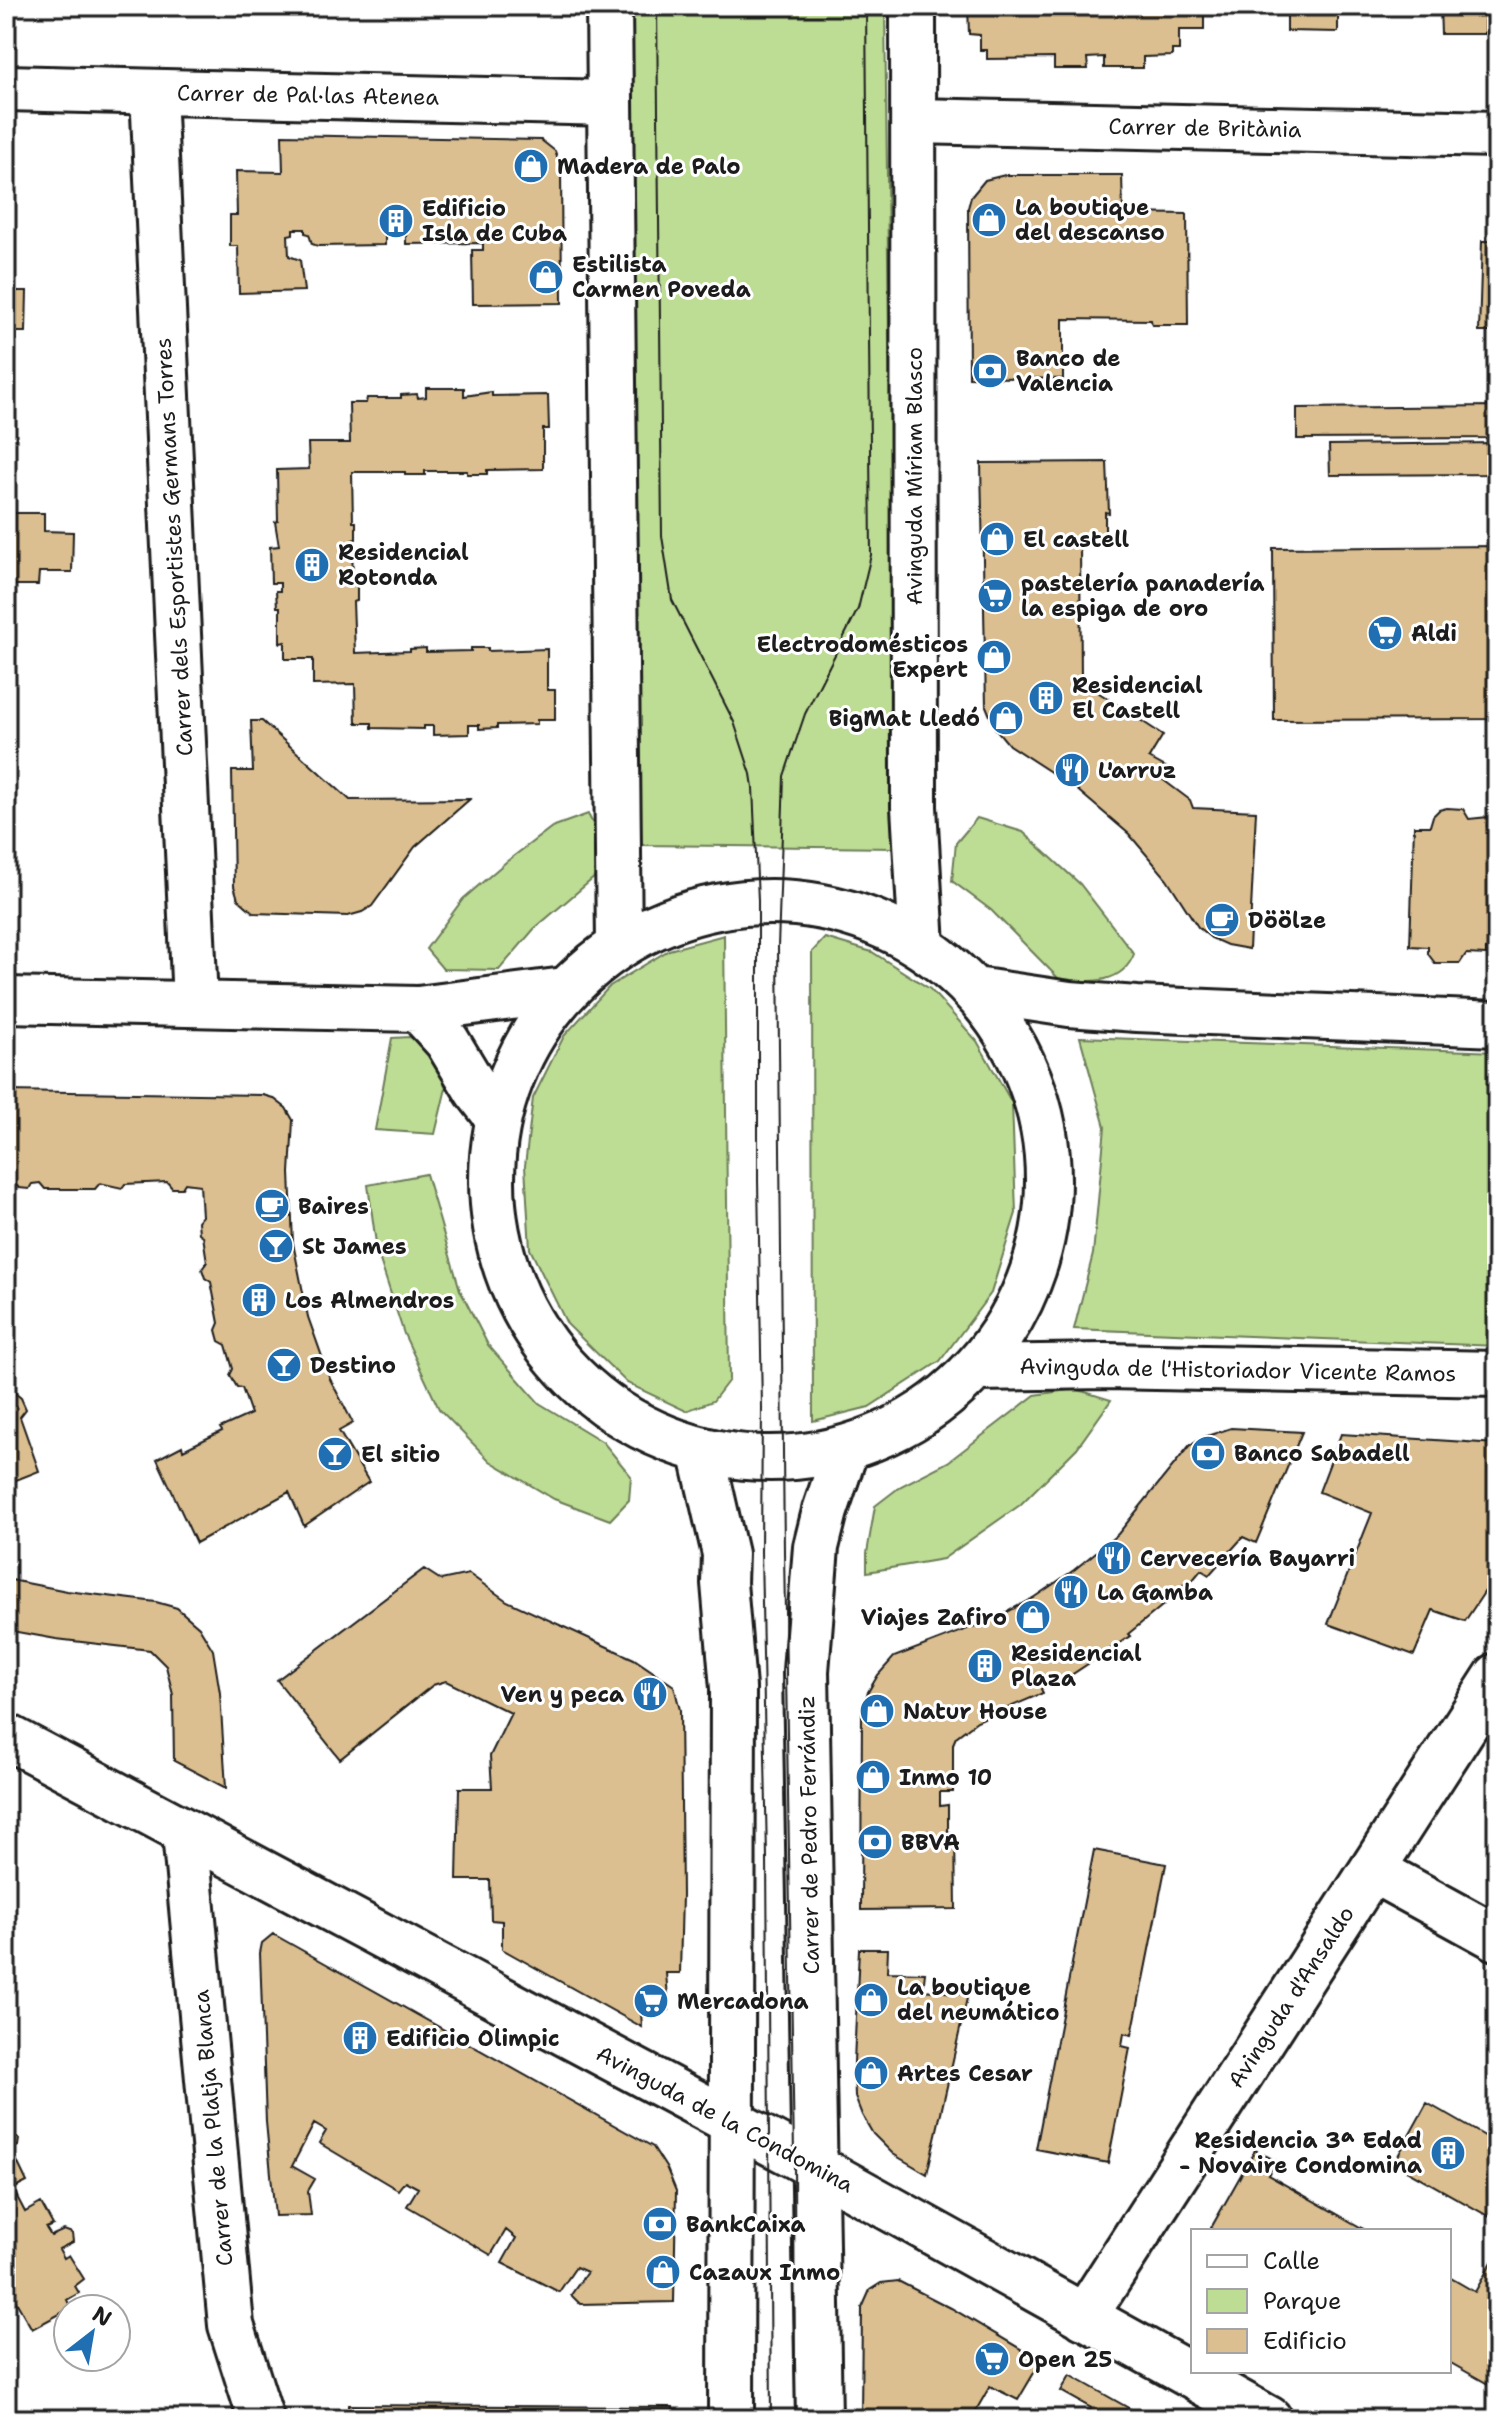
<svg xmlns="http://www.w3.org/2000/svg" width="1503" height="2425" font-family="'Shantell Sans',sans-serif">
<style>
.green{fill:#bddd95;stroke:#6c7c58;stroke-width:2}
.building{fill:#dcbf90;stroke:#1c1c1c;stroke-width:2}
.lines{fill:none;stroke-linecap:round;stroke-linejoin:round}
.street-casing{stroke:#1c1c1c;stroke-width:50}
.secondary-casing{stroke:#1c1c1c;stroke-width:50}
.street{stroke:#fff;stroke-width:44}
.secondary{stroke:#fff;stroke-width:44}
.tram{stroke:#1c1c1c;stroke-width:2}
.labels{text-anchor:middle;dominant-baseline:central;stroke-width:6;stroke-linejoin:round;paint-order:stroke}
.street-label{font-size:22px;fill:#1c1c1c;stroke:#fff}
.poi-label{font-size:22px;font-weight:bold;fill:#1c1c1c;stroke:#fff;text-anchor:start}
</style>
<rect width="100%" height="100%" fill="#fff"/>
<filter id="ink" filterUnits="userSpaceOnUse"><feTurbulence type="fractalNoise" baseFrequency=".0125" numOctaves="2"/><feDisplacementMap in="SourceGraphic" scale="16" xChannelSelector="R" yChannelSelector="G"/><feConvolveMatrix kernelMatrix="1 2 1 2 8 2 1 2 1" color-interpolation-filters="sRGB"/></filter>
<g filter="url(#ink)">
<!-- green -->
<path class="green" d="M631,6H885L895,848L640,845Z
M588,814L597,832L596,876L534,929L499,970L443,969L426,949L463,899L506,862L552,827Z
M977,818L1023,832L1080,884L1134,954C1122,985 1089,982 1061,981L991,910L952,881L956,843Z
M724,935L729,1380L713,1401L686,1411L627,1383L567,1324L530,1249L525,1166L533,1098L564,1036L610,986L669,950Z
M825,938L872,952L930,989L977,1041L1012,1103L1016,1213L991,1293L940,1361L869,1407L813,1421L812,952Z
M410,1037L434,1055L446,1088L435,1134L375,1130L392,1038Z
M1080,1037L1497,1052V1346L1074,1329L1093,1254L1105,1127Z
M426,1174L460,1290L488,1345L539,1403L603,1442L631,1476L629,1500L610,1520L554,1499L490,1461L439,1409L404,1334L377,1251L368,1185Z
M1075,1389L1111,1400L1077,1448L1020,1505L943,1559L867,1572V1553L875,1506L901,1486L948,1462L1035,1395Z"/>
<!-- building -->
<path class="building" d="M968,6H1204V30H1179V50H1172V56L1143,57V68H1104V57L1087,58L1088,69H1054V58L987,59V50H980V35L969,34Z
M1287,6H1338V32L1287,31Z
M1440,6H1485V34H1441Z
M282,135L541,140L555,151L561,169L562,303L473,304L472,250H483V243L406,244V231H402L401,226H389V231H385V245L318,246L312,244L309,234L305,233V229H293V234L288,235L289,256L300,260L304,291L239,293L238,246H230V215H237L236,171L283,172Z
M1005,175H1122L1123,213L1187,214L1188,325H1152L1151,320L1063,319V379L969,377L968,208L971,197L985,180Z
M1482,241H1497V332H1479Z
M6,291H27L26,332H6Z
M426,388H464V396L492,392V396L548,395L549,429H543V469L487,470V474H467V471H425V475H405V472H352L353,522H356V539L352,540L353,585L357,584V601L353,602L355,653L410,651V649L426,648V652L471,651V648H488V651L547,649V690H555V720H537V724L497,725V728L479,729V725H469V734L433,735V726H424V729L372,728V723H356L355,684L313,685V659H285V642L280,643V607H277L276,591H280V583H271L270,547L279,546L275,522L278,521L277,470L309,469L308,443H350L349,403H366L367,398H401V395L417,394L418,398L426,397Z
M1497,406V438L1297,439V408Z
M1497,443V474L1330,475L1329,445Z
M1107,462L1109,513L1105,512V545L1080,544L1081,681L1163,735L1149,758L1167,768L1162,779L1190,800L1193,808L1256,811L1249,949L1227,945L1211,938L1198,927L1167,879L1129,834L1075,788L1009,745L995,728L986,706L981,463Z
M6,513H44V531L73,532L72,572H39L38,585H6Z
M1497,546V719L1274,720L1273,548Z
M251,721H262L350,800L470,799L415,847L372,906L362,912L348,916L254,913L238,899L234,886L232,771H253Z
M1447,808L1463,809L1469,819L1489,817L1487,826H1497V951L1486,949V955L1466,954L1460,963H1435L1428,954V947L1410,946L1414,826H1430L1433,816L1439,810Z
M6,1091L263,1095L273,1098L286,1108L293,1120L290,1173L293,1243L308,1317L330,1379L353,1423L339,1431L369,1482L304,1526L289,1492L196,1543L157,1459L182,1446L183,1450L222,1431L220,1428L251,1414L242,1388L237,1387L230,1375L233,1369L226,1345L219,1341L216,1330L219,1323L211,1282L205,1278L202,1269L207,1262L203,1236L199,1233L198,1221L202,1216L200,1185L185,1183L182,1188H172L167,1182L125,1184L122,1188L100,1183L95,1189H45L40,1183L32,1184L29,1189L19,1188L13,1182H6Z
M6,1355L10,1357L13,1369L10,1374L16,1394L21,1398L26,1409L20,1417L39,1471L6,1484Z
M1231,1428L1302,1432L1256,1543L1243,1537L1209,1575L1201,1570L1187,1587L1184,1584L1173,1597L1128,1634L1130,1636L1056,1685L1054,1681L1041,1689L1043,1693L977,1721L956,1737L953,1744V1792H940V1806L948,1805V1832L955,1833L956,1909L861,1910L862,1712L868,1692L878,1675L894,1657L996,1618L1033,1598L1074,1570L1118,1534L1189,1446L1207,1436Z
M1341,1434L1497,1444V1573L1465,1621L1433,1610L1414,1655L1328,1624L1372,1513L1319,1492Z
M424,1569L441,1580L469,1574L507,1601L634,1659L674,1686L680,1710L682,1895L680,1973H666L669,2010L641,2012L642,2027L502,1949V1921L491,1920L490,1880H457L459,1788H492L490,1756L511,1713L446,1681L433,1685L340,1759L277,1680Z
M6,1579L67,1591L156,1602L177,1608L199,1627L213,1650L220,1693L226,1788L174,1761L173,1695L166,1666L150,1650L56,1639L6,1630Z
M1094,1850L1166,1864L1132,2035L1124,2033L1122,2046L1130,2048L1108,2163L1036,2149Z
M273,1934L653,2147L667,2169L676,2191L674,2302L580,2304L571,2295L587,2272L576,2267L559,2292L502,2263L516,2238L506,2230L491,2255L407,2206L418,2188L405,2181L398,2190L319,2143L326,2131L314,2124L292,2166L315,2179L308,2191L311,2215L275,2216L266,2122L260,1953L262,1943Z
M859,1949H888L887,1972L925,1973L923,1990L968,1994L927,2174L893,2154L873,2134L862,2115L855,2097L854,2062Z
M1427,2103L1497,2143V2221L1394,2163Z
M10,2134L19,2139L18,2146L6,2152V2136Z
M1255,2150L1276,2161L1268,2175L1367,2231H1216L1211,2228Z
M16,2159L27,2182L13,2189L25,2212L41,2203L53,2225L46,2228L51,2236L64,2230L72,2233L73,2242L59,2249L64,2258L69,2255L84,2279L75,2286L79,2293L67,2300L71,2308L32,2329L12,2295L6,2299V2160L8,2163Z
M1497,2253V2389L1449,2362V2277L1475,2292Z
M898,2281L951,2308L1041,2361L1018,2400L990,2386L971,2419H861L862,2308L870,2290L881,2283Z
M1070,2375L1148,2419H1085L1091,2408L1061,2391Z
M348,2405L673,2407V2419H322V2415L348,2416Z"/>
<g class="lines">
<defs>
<path id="street" d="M6,88L610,103
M153,92L195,1002
M914,121L1497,134
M6,1000L418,1009L565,990
M418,1009L447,1041L477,1091L498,1118
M6,1736L794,2155L1269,2419
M185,1833L231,2325L261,2419
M1373,1870L1497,1938
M1084,2317L1497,1676"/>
<path id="secondary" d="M609,6L619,945
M913,6L914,807L922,946
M492 1180a278 278 0 1 1 556 0a278 278 0 1 1-556 0Z
M975,990L1069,1004L1137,1009L1497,1024
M978,1368L1106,1366L1497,1374
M701,1450L725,1554L724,1583L733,1688L731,2419
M819,2419L806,1671L816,1547L825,1511L846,1449"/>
</defs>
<!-- street casing -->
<use href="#street" class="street-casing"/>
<!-- secondary casing -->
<use href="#secondary" class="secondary-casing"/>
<!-- street -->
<use href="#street" class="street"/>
<!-- secondary -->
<use href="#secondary" class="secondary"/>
<!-- tram -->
<path class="tram" d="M657,6L662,536L672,600L734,722L751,774L753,787L758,901V1181L762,1408L761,1552L767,1858L771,2419
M795,2419L794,2155L784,1552L778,947L784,776L805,714L858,609L871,555L866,6"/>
</g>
</g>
<!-- icons -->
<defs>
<symbol id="shop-disc" viewBox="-11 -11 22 22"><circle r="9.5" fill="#1f6fb2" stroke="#fff"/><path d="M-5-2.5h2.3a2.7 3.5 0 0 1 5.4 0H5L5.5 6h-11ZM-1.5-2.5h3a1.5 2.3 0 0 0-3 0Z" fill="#fff"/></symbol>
<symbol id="building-disc" viewBox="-11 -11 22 22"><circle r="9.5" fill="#1f6fb2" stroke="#fff"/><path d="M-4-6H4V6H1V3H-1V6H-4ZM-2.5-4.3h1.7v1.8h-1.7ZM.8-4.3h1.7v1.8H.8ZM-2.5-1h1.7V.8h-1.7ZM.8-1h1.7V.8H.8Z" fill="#fff"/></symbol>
<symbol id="bank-disc" viewBox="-11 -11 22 22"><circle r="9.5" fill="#1f6fb2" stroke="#fff"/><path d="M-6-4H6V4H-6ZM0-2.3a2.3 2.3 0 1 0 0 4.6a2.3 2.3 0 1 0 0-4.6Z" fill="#fff"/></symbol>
<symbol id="supermarket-disc" viewBox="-11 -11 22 22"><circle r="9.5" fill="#1f6fb2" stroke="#fff"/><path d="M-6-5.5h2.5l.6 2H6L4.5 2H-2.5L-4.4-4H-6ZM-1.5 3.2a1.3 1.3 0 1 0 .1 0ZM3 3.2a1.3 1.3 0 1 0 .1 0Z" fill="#fff"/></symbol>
<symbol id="restaurant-disc" viewBox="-11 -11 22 22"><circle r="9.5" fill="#1f6fb2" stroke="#fff"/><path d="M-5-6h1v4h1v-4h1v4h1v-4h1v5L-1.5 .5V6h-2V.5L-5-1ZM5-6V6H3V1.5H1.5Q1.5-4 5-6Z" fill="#fff"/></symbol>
<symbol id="cafe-disc" viewBox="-11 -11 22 22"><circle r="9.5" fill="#1f6fb2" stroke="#fff"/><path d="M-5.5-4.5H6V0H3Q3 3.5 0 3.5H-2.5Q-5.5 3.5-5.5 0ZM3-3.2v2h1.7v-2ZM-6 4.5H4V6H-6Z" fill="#fff"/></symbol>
<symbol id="bar-disc" viewBox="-11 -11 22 22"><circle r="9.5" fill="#1f6fb2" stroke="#fff"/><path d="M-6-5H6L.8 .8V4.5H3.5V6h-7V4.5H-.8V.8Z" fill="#fff"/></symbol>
</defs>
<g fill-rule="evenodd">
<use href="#shop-disc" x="511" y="146" width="40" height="40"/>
<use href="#shop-disc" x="969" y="200" width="40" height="40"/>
<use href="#building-disc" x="376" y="201" width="40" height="40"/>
<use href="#shop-disc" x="526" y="257" width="40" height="40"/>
<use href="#bank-disc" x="970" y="351" width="40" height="40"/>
<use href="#shop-disc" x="977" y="519" width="40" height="40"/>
<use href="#building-disc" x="292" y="545" width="40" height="40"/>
<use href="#supermarket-disc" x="975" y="576" width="40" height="40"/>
<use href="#supermarket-disc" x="1365" y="613" width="40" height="40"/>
<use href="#shop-disc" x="974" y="637" width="40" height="40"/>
<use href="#building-disc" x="1026" y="678" width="40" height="40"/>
<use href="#shop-disc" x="986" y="698" width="40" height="40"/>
<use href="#restaurant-disc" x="1052" y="750" width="40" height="40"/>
<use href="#cafe-disc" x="1202" y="900" width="40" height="40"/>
<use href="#cafe-disc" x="252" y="1186" width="40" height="40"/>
<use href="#bar-disc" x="256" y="1226" width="40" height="40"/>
<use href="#building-disc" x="239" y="1280" width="40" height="40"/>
<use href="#bar-disc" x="264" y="1345" width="40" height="40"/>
<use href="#bank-disc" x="1188" y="1433" width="40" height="40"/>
<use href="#bar-disc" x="315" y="1434" width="40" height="40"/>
<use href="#restaurant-disc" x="1094" y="1538" width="40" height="40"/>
<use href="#restaurant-disc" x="1051" y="1572" width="40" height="40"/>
<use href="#shop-disc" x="1013" y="1597" width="40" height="40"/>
<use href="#building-disc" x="965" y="1646" width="40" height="40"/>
<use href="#restaurant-disc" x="630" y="1674" width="40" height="40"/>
<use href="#shop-disc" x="857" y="1691" width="40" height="40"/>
<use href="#shop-disc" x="853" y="1757" width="40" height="40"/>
<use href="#bank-disc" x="855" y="1822" width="40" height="40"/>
<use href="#shop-disc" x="851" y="1980" width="40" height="40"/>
<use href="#supermarket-disc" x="631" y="1981" width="40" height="40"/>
<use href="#building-disc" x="340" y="2018" width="40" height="40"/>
<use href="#shop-disc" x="851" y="2053" width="40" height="40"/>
<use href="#building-disc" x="1428" y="2133" width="40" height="40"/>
<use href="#bank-disc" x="640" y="2204" width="40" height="40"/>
<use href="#shop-disc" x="643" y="2252" width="40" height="40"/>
<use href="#supermarket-disc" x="972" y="2339" width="40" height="40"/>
</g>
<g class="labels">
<!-- street labels -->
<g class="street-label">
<text transform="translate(308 95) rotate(1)">Carrer de Pal·las Atenea</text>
<text transform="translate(1205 128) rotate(1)">Carrer de Britània</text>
<text transform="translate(914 476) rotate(-90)">Avinguda Míriam Blasco</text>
<text transform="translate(174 547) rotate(-93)">Carrer dels Esportistes Germans Torres</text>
<text transform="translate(1238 1370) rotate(1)">Avinguda de l'Historiador Vicente Ramos</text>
<text transform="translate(809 1835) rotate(-91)">Carrer de Pedro Ferrándiz</text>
<text transform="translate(1291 1997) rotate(-57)">Avinguda d'Ansaldo</text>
<text transform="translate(725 2119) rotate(28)">Avinguda de la Condomina</text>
<text transform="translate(213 2128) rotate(-95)">Carrer de la Platja Blanca</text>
</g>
<!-- poi labels -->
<g class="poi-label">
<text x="557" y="166">Madera de Palo</text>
<text x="1015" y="207">La boutique<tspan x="1015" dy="25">del descanso</tspan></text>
<text x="422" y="208">Edificio<tspan x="422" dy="25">Isla de Cuba</tspan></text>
<text x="572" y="264">Estilista<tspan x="572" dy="25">Carmen Poveda</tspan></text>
<text x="1016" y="358">Banco de<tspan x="1016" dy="25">Valencia</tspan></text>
<text x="1023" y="539">El castell</text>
<text x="338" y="552">Residencial<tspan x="338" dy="25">Rotonda</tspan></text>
<text x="1021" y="583">pastelería panadería<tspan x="1021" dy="25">la espiga de oro</tspan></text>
<text x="1411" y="633">Aldi</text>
<text x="968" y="644" text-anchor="end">Electrodomésticos<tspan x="968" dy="25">Expert</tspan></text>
<text x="1072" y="685">Residencial<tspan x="1072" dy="25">El Castell</tspan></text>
<text x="980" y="718" text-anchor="end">BigMat Lledó</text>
<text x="1098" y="770">L'arruz</text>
<text x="1248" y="920">Döölze</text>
<text x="298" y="1206">Baires</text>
<text x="302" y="1246">St James</text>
<text x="285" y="1300">Los Almendros</text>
<text x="310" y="1365">Destino</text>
<text x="1234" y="1453">Banco Sabadell</text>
<text x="361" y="1454">El sitio</text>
<text x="1140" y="1558">Cervecería Bayarri</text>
<text x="1097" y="1592">La Gamba</text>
<text x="1007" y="1617" text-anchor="end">Viajes Zafiro</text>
<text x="1011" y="1653">Residencial<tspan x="1011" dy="25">Plaza</tspan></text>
<text x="624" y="1694" text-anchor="end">Ven y peca</text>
<text x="903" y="1711">Natur House</text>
<text x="899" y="1777">Inmo 10</text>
<text x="901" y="1842">BBVA</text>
<text x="897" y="1987">La boutique<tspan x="897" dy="25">del neumático</tspan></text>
<text x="677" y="2001">Mercadona</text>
<text x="386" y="2038">Edificio Olimpic</text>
<text x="897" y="2073">Artes Cesar</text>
<text x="1422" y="2140" text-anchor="end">Residencia 3ª Edad<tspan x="1422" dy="25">- Novaire Condomina</tspan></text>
<text x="686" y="2224">BankCaixa</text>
<text x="689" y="2272">Cazaux Inmo</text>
<text x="1018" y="2359">Open 25</text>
</g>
</g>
<!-- margin -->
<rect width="1503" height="2425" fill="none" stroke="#fff" stroke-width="32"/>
<rect x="16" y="16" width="1471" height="2393" fill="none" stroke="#1c1c1c" stroke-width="3" filter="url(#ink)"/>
<!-- legend -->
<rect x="1191" y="2229" width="260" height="144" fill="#ffffff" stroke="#a4a4a4" stroke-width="2"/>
<rect x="1207" y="2255" width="40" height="12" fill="#ffffff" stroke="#a4a4a4" stroke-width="2"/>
<text x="1263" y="2269" font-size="24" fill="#1c1c1c">Calle</text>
<rect x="1207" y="2289" width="40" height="24" fill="#bddd95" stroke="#a4a4a4" stroke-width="2"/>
<text x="1263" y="2309" font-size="24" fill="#1c1c1c">Parque</text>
<rect x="1207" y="2329" width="40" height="24" fill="#dcbf90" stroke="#a4a4a4" stroke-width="2"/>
<text x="1263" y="2349" font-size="24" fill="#1c1c1c">Edificio</text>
<!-- north arrow -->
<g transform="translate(92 2333) rotate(31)"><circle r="38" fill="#ffffff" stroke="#a4a4a4" stroke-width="2"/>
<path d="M0-6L14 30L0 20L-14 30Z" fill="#1f6fb2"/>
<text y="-12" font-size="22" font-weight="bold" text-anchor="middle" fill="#1c1c1c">N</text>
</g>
</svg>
